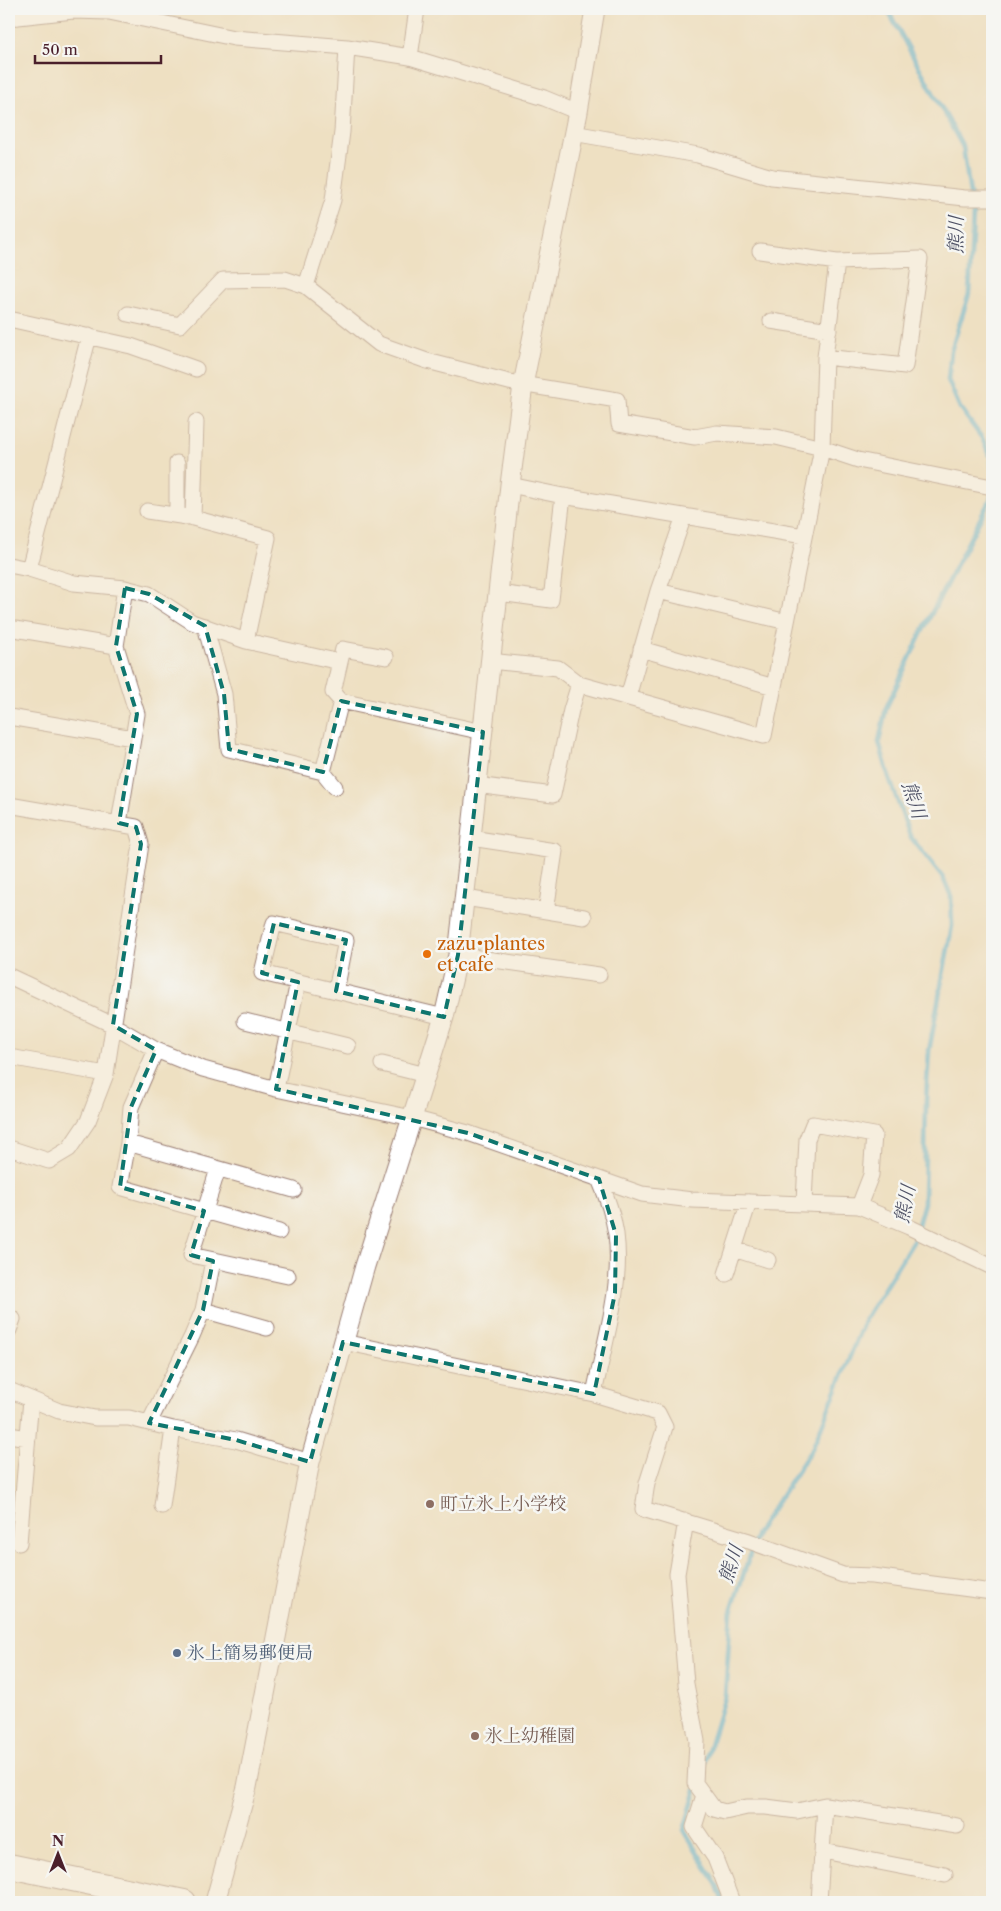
<svg xmlns="http://www.w3.org/2000/svg" width="1001" height="1911" font-family="'Libre Caslon Text','Noto Serif JP',serif">
<style>
.lines{fill:none;stroke-linecap:round;stroke-linejoin:round}
.stream{stroke:#59b0d5;stroke-width:5}
.minor-casing{stroke:#9c8076;stroke-width:17}
.tertiary-casing{stroke:#9c8076;stroke-width:21}
.primary-casing{stroke:#9c8076;stroke-width:26}
.minor{stroke:#fff;stroke-width:15}
.tertiary{stroke:#fff;stroke-width:19}
.primary{stroke:#fff;stroke-width:24}
.marked{fill:none;stroke:#0f766e;stroke-width:4;stroke-dasharray:10 6;stroke-linejoin:round}
.food-dot{fill:#e8710a;stroke:#f6f6f2;stroke-width:2}
.education-dot{fill:#8d6e63;stroke:#f6f6f2;stroke-width:2}
.service-dot{fill:#5c6f8a;stroke:#f6f6f2;stroke-width:2}
.labels{text-anchor:middle;dominant-baseline:central;stroke-width:5;stroke-linejoin:round;paint-order:stroke}
.food-label{font-size:18px;fill:#c56008;stroke:#f6f6f2;text-anchor:start}
.education-label{font-size:18px;fill:#785e54;stroke:#f6f6f2;text-anchor:start}
.service-label{font-size:18px;fill:#4e5e75;stroke:#f6f6f2;text-anchor:start}
.water-label{font-size:19px;font-style:italic;fill:#4f5266;stroke:#f6f6f2}
</style>
<rect width="100%" height="100%" fill="#f6f6f2"/>
<filter id="ink" filterUnits="userSpaceOnUse"><feTurbulence type="fractalNoise" baseFrequency=".02" numOctaves="2"/><feDisplacementMap in="SourceGraphic" scale="10" xChannelSelector="R" yChannelSelector="G"/><feConvolveMatrix kernelMatrix="1 2 1 2 8 2 1 2 1" color-interpolation-filters="sRGB"/></filter>
<filter id="wash" filterUnits="userSpaceOnUse"><feTurbulence type="fractalNoise" baseFrequency=".0096" numOctaves="4" result="noise"/><feDisplacementMap in="SourceGraphic" scale="20" xChannelSelector="R" yChannelSelector="G"/><feGaussianBlur stdDeviation="1.12" result="paint"/><feColorMatrix in="noise" values="0 0 0 0 0 0 0 0 0 0 0 0 0 0 0 0 0 1.4 0 .05"/><feComposite in="paint" operator="in"/></filter>
<g filter="url(#wash)">
<rect width="100%" height="100%" fill="#eee0c2"/>
<g class="lines">
<!-- stream -->
<path class="stream" d="M887,9L963,147L973,214L969,294L951,351L948,380L960,408L982,438L991,458L992,469
M702,1772L725,1697L731,1612L757,1533L813,1447L865,1319L913,1242L924,1203L926,1100L929,1051L952,926L951,896L943,878L910,836L889,777L879,742L886,708L922,632L992,496
M696,1790L684,1830L717,1885L723,1902"/>
</g>
</g>
<g filter="url(#ink)">
<g class="lines">
<defs>
<path id="minor" d="M9,18L73,11L109,12L234,38L347,47L410,57L544,98L578,112
M410,57L417,9
M573,133L698,155L772,177L965,198H992
M760,251L837,262L920,259L905,366L825,357
M306,286L333,200L342,132L347,47
M128,314L180,325L223,280L285,279L306,286L379,344L427,361L509,382L617,400L619,424L695,437L717,433L776,437L822,448L858,460L992,487
M9,319L131,346L196,369
M771,321L829,330
M196,422L193,518L268,538L246,641
M510,485L563,496L804,536
M147,511L187,517
M177,515V463
M9,565L29,569L74,583L125,588L149,594L192,622L246,641L340,662
M29,569L89,336
M658,591L787,622
M498,593L551,600L563,496
M205,626L224,694L229,749L323,772
M9,628L116,646L137,714L119,823
M116,646L125,588
M641,649L774,687
M490,661L558,668L579,684L764,736L822,448L825,357L837,262
M628,697L658,591L684,516
M341,701L483,732
M9,717L133,738
M476,785L553,795L571,710L579,684
M335,787L323,772L341,701L333,692L343,649L386,657
M9,805L136,827L141,844L106,1074L88,1121L69,1149L49,1161L9,1148
M471,838L555,851L546,911
M465,898L584,917
M458,955L599,975
M9,976L113,1025L156,1050L203,1069L276,1089L412,1118L468,1133L642,1194L692,1200L859,1206L909,1227L992,1267
M336,991L346,940L274,923L262,973C323,988 383,1002 444,1017
M245,1021L348,1046
M156,1050L131,1107L128,1143L120,1187L279,1232
M9,1057L106,1074
M382,1064L426,1075
M276,1089L298,982
M128,1143L294,1190
M218,1169L191,1255L288,1276
M804,1203L807,1139L813,1124L874,1135L871,1175L859,1206
M734,1249L768,1260
M726,1274L749,1202
M203,1310L267,1328
M9,1330L13,1319
M343,1342L594,1394L658,1413L665,1427L647,1483L643,1509L749,1541L843,1575L873,1576L992,1592
M9,1390L59,1411L95,1418H129L173,1429L236,1440L310,1462
M594,1394C604,1343 623,1287 616,1234C613,1215 607,1197 599,1179
M149,1423L192,1336L203,1310L213,1261
M9,1435L28,1438
M162,1506L173,1429
M686,1521L677,1574L686,1684L697,1741L695,1783L714,1809L725,1812L747,1807H766L797,1811L825,1805L957,1826
M19,1543L31,1399
M704,1795L694,1827L715,1858L732,1902
M823,1851L945,1875
M819,1902L825,1805"/>
<path id="tertiary" d="M215,1902L247,1787L310,1462L365,1266L444,1017L458,955L510,485L523,385L578,112L595,9"/>
<path id="primary" d="M9,1866L184,1902"/>
</defs>
<!-- minor casing -->
<use href="#minor" class="minor-casing"/>
<!-- tertiary casing -->
<use href="#tertiary" class="tertiary-casing"/>
<!-- primary casing -->
<use href="#primary" class="primary-casing"/>
<!-- minor -->
<use href="#minor" class="minor"/>
<!-- tertiary -->
<use href="#tertiary" class="tertiary"/>
<!-- primary -->
<use href="#primary" class="primary"/>
</g>
</g>
<!-- marked area -->
<path d="M0 0H1001V1911H0ZM125,588L149,594L205,626L224,694L229,749L323,772L341,701L483,732L458,955L444,1017L336,991L346,940L274,923L262,973L298,982L276,1089L468,1133L599,1179L616,1235L615,1293L594,1394L343,1342L310,1462L236,1440L149,1423L203,1310L213,1261L191,1255L204,1211L120,1187L131,1107L156,1050L113,1025L141,844L136,827L119,823L137,714L116,646Z" fill="#eee0c2" fill-opacity=".55" fill-rule="evenodd"/>
<path class="marked" d="M125,588L149,594L205,626L224,694L229,749L323,772L341,701L483,732L458,955L444,1017L336,991L346,940L274,923L262,973L298,982L276,1089L468,1133L599,1179L616,1235L615,1293L594,1394L343,1342L310,1462L236,1440L149,1423L203,1310L213,1261L191,1255L204,1211L120,1187L131,1107L156,1050L113,1025L141,844L136,827L119,823L137,714L116,646Z"/>
<!-- markers -->
<circle class="food-dot" cx="427" cy="954" r="5"/>
<g class="education-dot">
<circle cx="430" cy="1504" r="5"/>
<circle cx="475" cy="1736" r="5"/>
</g>
<circle class="service-dot" cx="177" cy="1653" r="5"/>
<g class="labels">
<!-- food labels -->
<g class="food-label">
<text x="437" y="944">zazu•plantes<tspan x="437" dy="21">et cafe</tspan></text>
</g>
<!-- education labels -->
<g class="education-label">
<text x="440" y="1504">町立氷上小学校</text>
<text x="485" y="1736">氷上幼稚園</text>
</g>
<!-- service labels -->
<g class="service-label">
<text x="187" y="1653">氷上簡易郵便局</text>
</g>
<!-- water labels -->
<g class="water-label">
<text transform="translate(956 235) rotate(-89)">熊川</text>
<text transform="translate(914 800) rotate(72)">熊川</text>
<text transform="translate(905 1204) rotate(-79)">熊川</text>
<text transform="translate(731 1564) rotate(-72)">熊川</text>
</g>
</g>
<!-- margin -->
<rect width="1001" height="1911" fill="none" stroke="#f6f6f2" stroke-width="30"/>
<!-- north arrow -->
<g transform="translate(58 1854)" stroke="#f6f6f2" stroke-width="4" paint-order="stroke">
<path d="M0-4L9 19L0 12L-9 19Z" fill="#4a1f2b"/>
<text y="-8" font-size="14" font-weight="bold" text-anchor="middle" fill="#4a1f2b">N</text>
</g>
<!-- scale -->
<path d="M35 55v8h126v-8" fill="none" stroke="#4a1f2b" stroke-width="2.5"/>
<text x="42" y="55" font-size="15" fill="#4a1f2b" stroke="#f6f6f2" stroke-width="4" paint-order="stroke">50 m</text>
</svg>
